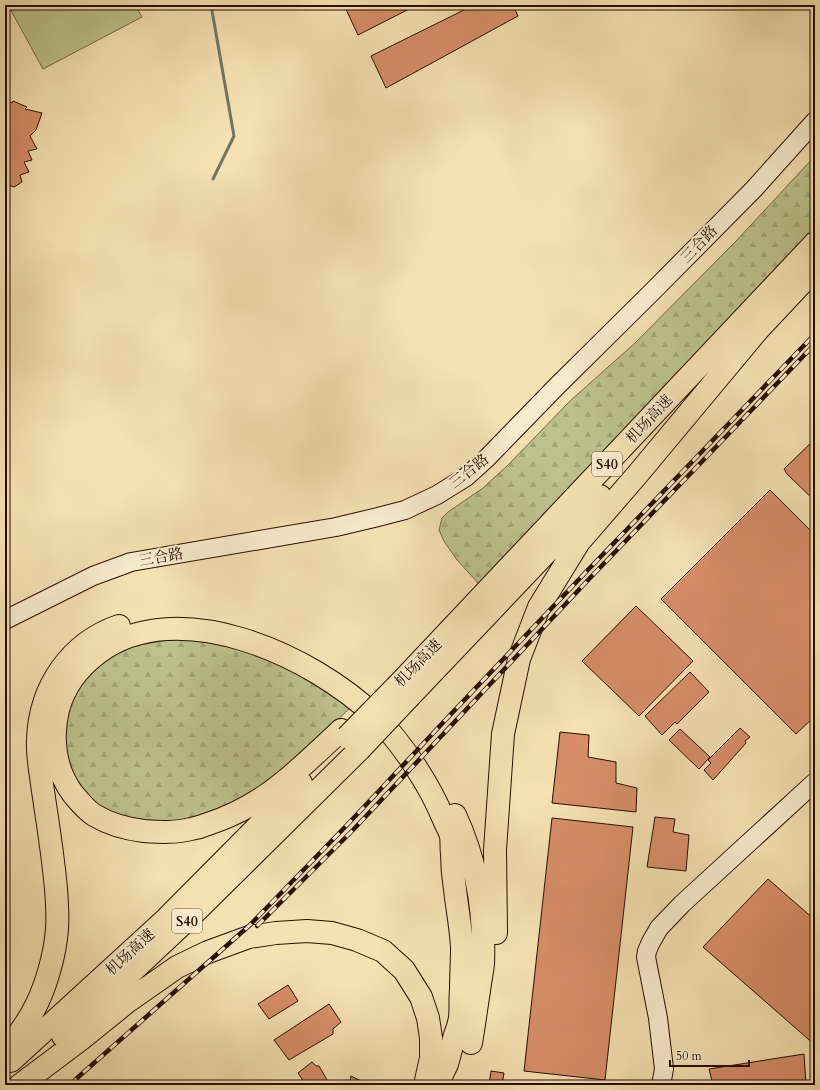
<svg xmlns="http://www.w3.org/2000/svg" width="820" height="1090" font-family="Cardo,'Noto Serif SC',serif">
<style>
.forest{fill:url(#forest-firs);stroke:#726746}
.pitch{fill:#bcc28c;stroke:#726746}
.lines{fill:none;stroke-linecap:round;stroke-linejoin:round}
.stream{stroke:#6f7764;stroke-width:3}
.building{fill:#d78e69;stroke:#290c00}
.secondary-casing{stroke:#290c00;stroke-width:20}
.highway-casing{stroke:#290c00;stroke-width:24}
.secondary{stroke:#f8eccd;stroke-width:18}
.highway{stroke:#f5e1b2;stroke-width:22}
.rail-casing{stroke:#290c00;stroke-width:4.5}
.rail{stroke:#f8eccd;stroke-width:3;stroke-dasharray:9;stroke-linecap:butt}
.highway-bridge-casing{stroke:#290c00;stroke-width:24;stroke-linecap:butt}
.highway-bridge{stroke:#f5e1b2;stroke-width:22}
.labels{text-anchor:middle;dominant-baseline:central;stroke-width:4;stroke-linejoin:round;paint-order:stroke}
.shield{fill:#f8eccd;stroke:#674f3e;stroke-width:1}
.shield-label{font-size:14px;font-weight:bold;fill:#290c00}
.street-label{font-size:15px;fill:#290c00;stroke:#f8eccd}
</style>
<defs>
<pattern id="forest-firs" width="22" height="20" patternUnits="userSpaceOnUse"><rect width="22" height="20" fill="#bcc28c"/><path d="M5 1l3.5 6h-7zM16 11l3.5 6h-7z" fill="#a2a677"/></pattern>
</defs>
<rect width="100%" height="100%" fill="#f5e1b2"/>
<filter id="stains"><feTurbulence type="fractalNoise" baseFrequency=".005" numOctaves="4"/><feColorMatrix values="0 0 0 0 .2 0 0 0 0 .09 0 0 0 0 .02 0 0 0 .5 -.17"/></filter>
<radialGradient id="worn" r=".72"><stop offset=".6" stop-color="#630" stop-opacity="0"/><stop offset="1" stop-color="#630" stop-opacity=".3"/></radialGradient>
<!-- forest -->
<path class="forest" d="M815,156V235L479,584L457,560L444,541L439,530L442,518L448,512L483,488L508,465L570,401L635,343L737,240Z
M193,635L272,655L353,705L322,735L254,796L186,823L123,820L96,807L65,765L66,700L109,651Z"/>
<!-- pitch -->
<path class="pitch" d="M8,5H135L142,17L43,69Z"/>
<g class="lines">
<!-- stream -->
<path class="stream" d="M211,5L234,136L213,179"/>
</g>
<!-- building -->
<path class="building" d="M344,5H417L358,35Z
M474,5H513L518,16L386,88L371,56Z
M5,100L12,103L13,101L27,107L25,109L42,113L36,130L30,136L37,149L28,151L32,160L24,162L29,172L20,175L22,182L14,187L5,184Z
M815,439V501L787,474L784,469Z
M770,490L815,535V716L796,734L661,599Z
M636,606L693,661L639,716L582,661Z
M690,672L709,692L677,724L675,722L662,735L645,716Z
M740,728L750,737L745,741L746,743L713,780L704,770L711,763L708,760Z
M680,729L710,757L699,769L669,740Z
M560,732L589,735L588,757L616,762V783L637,788L636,812L552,803Z
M655,817L675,819L673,832L689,835L686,871L647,867Z
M552,818L633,827L605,1080L524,1071Z
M768,879L815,920V1045L703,947Z
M288,985L298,1001L269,1019L258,1004Z
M329,1004L341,1022L333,1029V1034L289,1060L274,1040Z
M804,1054L806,1085H713L709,1069Z
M312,1062L316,1066H319L330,1085H306L298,1073Z
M491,1071L504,1073L502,1085H489Z
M351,1076L361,1081L360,1085L354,1084L345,1085L347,1080L350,1081Z"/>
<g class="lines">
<defs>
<path id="secondary" d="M5,620L93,576L131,562L336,527L374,518L405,510L437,495L466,477L487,458L557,386L653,291L754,189L815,121
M661,1085L664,1069L658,1018L646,957L647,951L651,942L659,928L682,904L815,782"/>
<path id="highway" d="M752,336L815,269
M399,684L815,243
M410,696L600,496
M341,730C323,747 304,765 285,781C262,800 236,815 208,824C203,826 197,828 191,829C176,833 160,832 144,831C127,829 109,824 94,815C86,810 79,801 73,794C55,770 51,739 58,710C64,687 78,668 98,653C178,593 313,656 376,717C402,743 430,785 444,820C446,825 450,831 451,836C452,841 451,848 452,854C452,865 453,877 455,889C457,908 461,928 462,947C462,961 461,975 461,989C460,998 461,1009 460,1018C459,1024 457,1030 455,1035C452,1045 450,1054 447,1064C444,1071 440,1078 437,1085
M455,815C477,862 485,913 483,964C482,973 480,982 479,991C476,1009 474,1026 471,1043
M496,933L495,850L503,734L519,659L539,607L579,542L637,475L762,325
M63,1036L187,920L359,750
M5,1052C14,1040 23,1029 31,1015C45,991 55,956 57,929C58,916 57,902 56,889C53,854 47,819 42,784C40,769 37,754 38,739C40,687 70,643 119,626
M11,1061L166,919L301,783
M20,1085L80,1040L127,1002L177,967L208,952L249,937L276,933L307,931L332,933L357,940L383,951L404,970L421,997L428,1018L431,1038V1058L425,1085"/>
</defs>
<!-- secondary casing -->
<use href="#secondary" class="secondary-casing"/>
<!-- highway casing -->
<use href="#highway" class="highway-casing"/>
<!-- secondary -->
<use href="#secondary" class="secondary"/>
<!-- highway -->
<use href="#highway" class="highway"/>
<defs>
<path id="rail" d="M257,926L353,830L590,578L815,344
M70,1085L76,1079L250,925L347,825L452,713L585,573L815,334"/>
</defs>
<!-- rail casing -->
<use href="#rail" class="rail-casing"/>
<!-- rail -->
<use href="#rail" class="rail"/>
<defs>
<path id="highway-bridge" d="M347,737L399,684
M359,750L410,696"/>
</defs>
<!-- highway-bridge casing -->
<use href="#highway-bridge" class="highway-bridge-casing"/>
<!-- highway-bridge -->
<use href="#highway-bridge" class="highway-bridge"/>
</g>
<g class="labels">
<!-- shield labels -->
<g class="shield">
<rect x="592" y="452" width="30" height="24" rx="3"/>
<rect x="172" y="909" width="30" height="24" rx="3"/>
</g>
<g class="shield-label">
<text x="607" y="464">S40</text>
<text x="187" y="921">S40</text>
</g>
<!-- street labels -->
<g class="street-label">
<text transform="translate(699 244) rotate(-46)">三合路</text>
<text transform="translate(649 419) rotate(-47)">机场高速</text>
<text transform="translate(469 471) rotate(-38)">三合路</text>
<text transform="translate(161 557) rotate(-10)">三合路</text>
<text transform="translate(418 663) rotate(-46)">机场高速</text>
<text transform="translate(130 952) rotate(-43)">机场高速</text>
</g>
</g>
<!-- margin -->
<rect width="820" height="1090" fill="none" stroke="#f5e1b2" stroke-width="20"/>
<rect x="6" y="6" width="808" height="1078" fill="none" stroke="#290c00" stroke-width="2"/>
<rect x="10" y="10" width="800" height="1070" fill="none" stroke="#290c00"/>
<!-- scale -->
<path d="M670 1060v6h79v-6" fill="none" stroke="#290c00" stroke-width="2"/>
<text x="676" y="1060" font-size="12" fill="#290c00" stroke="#f8eccd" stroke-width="3" paint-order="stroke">50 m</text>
<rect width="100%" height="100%" filter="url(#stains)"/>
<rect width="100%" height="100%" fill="url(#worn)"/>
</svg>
